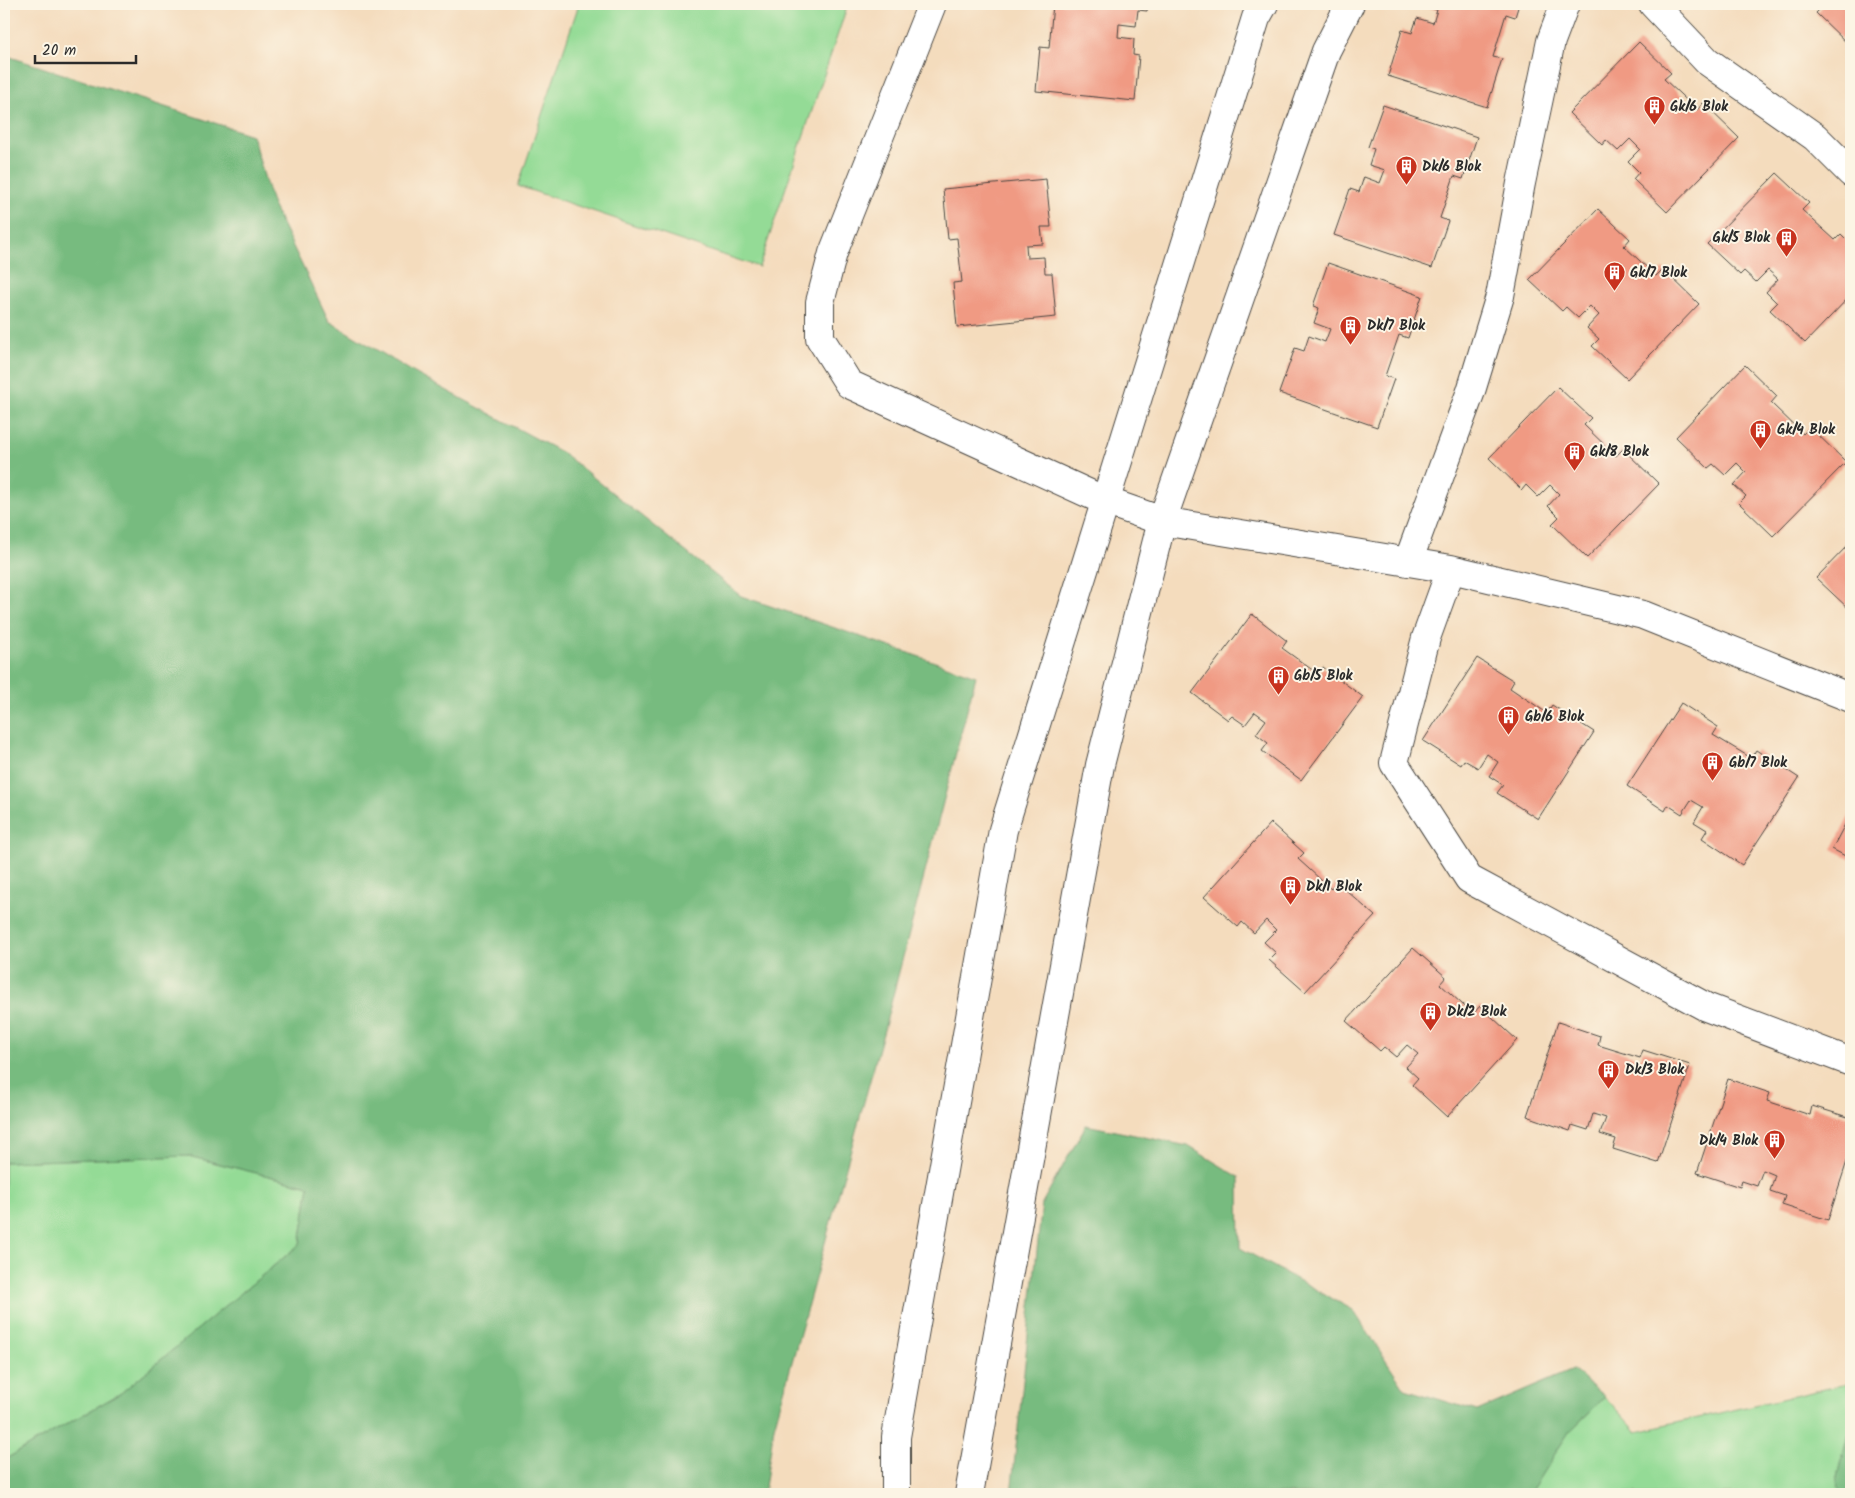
<svg xmlns="http://www.w3.org/2000/svg" width="1855" height="1498" font-family="Kalam,sans-serif">
<style>
.green{fill:#94db96;stroke:#608360}
.forest{fill:#77bb7f;stroke:#517355}
.building{fill:#f09a83}
.lines{fill:none;stroke-linecap:round;stroke-linejoin:round}
.minor-casing{stroke:#494641;stroke-width:30}
.minor{stroke:#fff;stroke-width:28}
.labels{text-anchor:middle;dominant-baseline:central;stroke-width:4;stroke-linejoin:round;paint-order:stroke}
.poi-label{font-size:14px;font-weight:bold;fill:#2b2b2b;stroke:#fcf5e5;text-anchor:start}
</style>
<rect width="100%" height="100%" fill="#fcf5e5"/>
<filter id="ink" filterUnits="userSpaceOnUse"><feTurbulence type="fractalNoise" baseFrequency=".02" numOctaves="2"/><feDisplacementMap in="SourceGraphic" scale="10" xChannelSelector="R" yChannelSelector="G"/><feConvolveMatrix kernelMatrix="1 2 1 2 8 2 1 2 1" color-interpolation-filters="sRGB"/></filter>
<filter id="wash" filterUnits="userSpaceOnUse"><feTurbulence type="fractalNoise" baseFrequency=".0096" numOctaves="4" result="noise"/><feDisplacementMap in="SourceGraphic" scale="20" xChannelSelector="R" yChannelSelector="G"/><feGaussianBlur stdDeviation="1.12" result="paint"/><feColorMatrix in="noise" values="0 0 0 0 0 0 0 0 0 0 0 0 0 0 0 0 0 1.4 0 .05"/><feComposite in="paint" operator="in"/></filter>
<g filter="url(#wash)">
<rect width="100%" height="100%" fill="#f4dcbd"/>
<!-- green -->
<path class="green" d="M579,4H848L759,267L518,186Z
M188,1156L309,1186L300,1244L121,1393L4,1460V1162Z
M1851,1383V1421L1837,1482L1840,1494H1529L1569,1432L1605,1397L1637,1432Z"/>
<!-- forest -->
<path class="forest" d="M4,55L252,135L272,203L329,321L418,375L563,453L741,596L976,676L884,1030L774,1427L764,1494H4V1460L121,1393L300,1244L309,1186L188,1156L4,1162Z
M1086,1125L1188,1146L1239,1177L1240,1248L1353,1310L1405,1389L1477,1411L1573,1370L1605,1397L1569,1432L1529,1494H1011L1042,1203Z
M1851,1421V1494H1840L1837,1482Z"/>
<g id="blocks">
<!-- building -->
<path class="building" d="M1053,4H1148L1147,11L1138,10L1136,26L1119,24L1118,37L1134,39L1133,55L1139,56L1135,101L1036,91L1040,47L1049,48Z
M1419,4H1519L1515,17L1506,14L1493,57L1502,59L1487,107L1388,76L1402,30L1412,33L1417,18L1433,23L1437,10Z
M1821,4H1851V47L1816,13L1823,6Z
M1639,42L1671,73L1664,79L1697,110L1703,103L1739,138L1667,212L1633,179L1639,172L1628,161L1640,149L1630,139L1618,151L1606,140L1602,145L1569,113Z
M1383,105L1477,137L1463,179L1454,176L1440,218L1448,221L1432,268L1334,235L1350,189L1359,192L1364,177L1380,183L1385,170L1369,165L1374,149L1368,147Z
M1777,173L1809,203L1802,210L1835,240L1841,234L1851,244V295L1805,343L1770,310L1777,303L1766,292L1778,279L1768,270L1756,282L1744,271L1740,275L1707,244Z
M1046,179L1051,227H1041L1043,244L1026,245L1027,258L1044,257L1045,273H1052L1056,317L957,327L953,283L962,282L957,238L948,239L943,189Z
M1598,209L1630,239L1624,246L1656,276L1663,269L1699,304L1627,379L1592,346L1599,339L1587,328L1599,315L1590,306L1578,318L1566,307L1562,311L1529,280Z
M1328,263L1422,296L1408,338L1399,335L1385,376L1394,379L1377,427L1279,393L1295,348L1304,351L1309,336L1325,342L1330,329L1314,323L1319,308L1313,306Z
M1745,365L1777,396L1771,403L1803,434L1810,427L1846,462L1773,536L1739,503L1746,496L1734,485L1746,472L1737,463L1725,475L1713,464L1708,468L1676,437Z
M1558,387L1591,418L1584,425L1616,456L1623,449L1659,484L1587,558L1552,524L1559,517L1548,506L1559,494L1550,485L1538,497L1526,485L1522,490L1489,458Z
M1851,542V607L1849,609L1816,578Z
M1252,614L1287,641L1282,648L1318,674L1323,667L1363,697L1301,780L1262,751L1268,743L1256,734L1266,720L1255,712L1245,725L1232,716L1228,720L1192,693Z
M1477,658L1514,681L1510,688L1547,713L1552,705L1594,732L1538,819L1497,793L1503,785L1489,776L1498,762L1487,754L1478,768L1464,760L1461,765L1423,741Z
M1681,703L1718,727L1713,735L1751,758L1756,750L1799,778L1742,865L1702,838L1707,830L1694,822L1703,807L1691,800L1682,814L1668,805L1665,811L1627,786Z
M1851,813V859L1832,849Z
M1271,823L1304,853L1298,859L1331,889L1337,882L1375,916L1305,992L1269,960L1276,953L1264,942L1276,930L1266,920L1254,933L1242,922L1238,927L1204,897Z
M1413,948L1446,977L1440,984L1473,1014L1480,1006L1517,1040L1447,1117L1412,1085L1418,1078L1406,1067L1418,1054L1407,1045L1396,1057L1384,1047L1380,1051L1346,1021Z
M1558,1022L1600,1036L1598,1045L1640,1058L1643,1050L1690,1065L1658,1163L1613,1149L1616,1139L1600,1134L1606,1118L1593,1114L1588,1130L1572,1125L1570,1131L1527,1116Z
M1728,1079L1770,1093L1767,1101L1810,1115L1812,1106L1851,1118V1149L1828,1220L1782,1205L1785,1196L1770,1191L1775,1175L1763,1170L1757,1186L1742,1181L1740,1187L1697,1173Z"/>
</g>
</g>
<g filter="url(#ink)">
<use href="#blocks" fill-opacity="0" stroke="#494641" stroke-width="1"/>
<g class="lines">
<defs>
<path id="minor" d="M932,4L833,253L820,302V338L849,384L1105,501L1162,521L1451,569L1643,615L1851,698
M1653,4L1707,61L1815,137L1851,173
M1408,562L1471,391L1500,296L1521,183L1551,41L1565,4
M1451,569L1426,638L1394,763L1469,879L1706,1007L1851,1062
M896,1494V1437L1003,830L1256,18L1264,4
M969,1494L1100,765L1162,521L1326,51L1350,4"/>
</defs>
<!-- minor casing -->
<use href="#minor" class="minor-casing"/>
<!-- minor -->
<use href="#minor" class="minor"/>
</g>
</g>
<!-- icons -->
<defs>
<symbol id="building-pin" viewBox="-11 -11 22 30"><path d="M0 17L-7.5 6A9.5 9.5 0 1 1 7.5 6Z" fill="#c8321e" stroke="#fcf5e5"/><path d="M-4-6H4V6H1V3H-1V6H-4ZM-2.5-4.3h1.7v1.8h-1.7ZM.8-4.3h1.7v1.8H.8ZM-2.5-1h1.7V.8h-1.7ZM.8-1h1.7V.8H.8Z" fill="#fff"/></symbol>
</defs>
<g fill-rule="evenodd">
<use href="#building-pin" x="1642" y="94" width="25" height="34"/>
<use href="#building-pin" x="1394" y="154" width="25" height="34"/>
<use href="#building-pin" x="1774" y="226" width="25" height="34"/>
<use href="#building-pin" x="1602" y="260" width="25" height="34"/>
<use href="#building-pin" x="1338" y="314" width="25" height="34"/>
<use href="#building-pin" x="1748" y="418" width="25" height="34"/>
<use href="#building-pin" x="1562" y="440" width="25" height="34"/>
<use href="#building-pin" x="1266" y="664" width="25" height="34"/>
<use href="#building-pin" x="1496" y="704" width="25" height="34"/>
<use href="#building-pin" x="1700" y="750" width="25" height="34"/>
<use href="#building-pin" x="1278" y="874" width="25" height="34"/>
<use href="#building-pin" x="1418" y="1000" width="25" height="34"/>
<use href="#building-pin" x="1596" y="1058" width="25" height="34"/>
<use href="#building-pin" x="1762" y="1128" width="25" height="34"/>
</g>
<g class="labels">
<!-- poi labels -->
<g class="poi-label">
<text x="1670" y="107">Gk/6 Blok</text>
<text x="1422" y="167">Dk/6 Blok</text>
<text x="1770" y="238" text-anchor="end">Gk/5 Blok</text>
<text x="1630" y="273">Gk/7 Blok</text>
<text x="1367" y="326">Dk/7 Blok</text>
<text x="1777" y="430">Gk/4 Blok</text>
<text x="1590" y="452">Gk/8 Blok</text>
<text x="1294" y="676">Gb/5 Blok</text>
<text x="1525" y="717">Gb/6 Blok</text>
<text x="1729" y="763">Gb/7 Blok</text>
<text x="1306" y="887">Dk/1 Blok</text>
<text x="1447" y="1012">Dk/2 Blok</text>
<text x="1625" y="1070">Dk/3 Blok</text>
<text x="1758" y="1141" text-anchor="end">Dk/4 Blok</text>
</g>
</g>
<!-- margin -->
<rect width="1855" height="1498" fill="none" stroke="#fcf5e5" stroke-width="20"/>
<!-- scale -->
<path d="M35 55v8h101v-8" fill="none" stroke="#2b2b2b" stroke-width="2.5"/>
<text x="42" y="55" font-size="15" fill="#2b2b2b" stroke="#fcf5e5" stroke-width="4" paint-order="stroke">20 m</text>
</svg>
